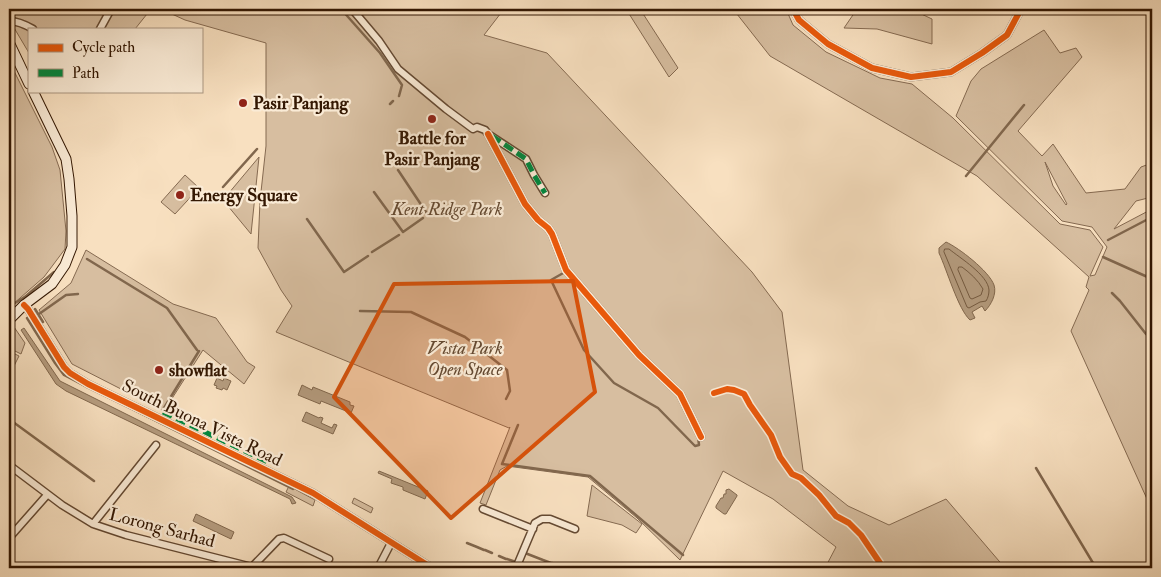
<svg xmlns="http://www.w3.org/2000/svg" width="1161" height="577" font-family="'IM FELL Double Pica',serif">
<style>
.green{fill:#d7bea0;stroke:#856a51;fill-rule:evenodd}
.water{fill:#b59c7f;stroke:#81674d}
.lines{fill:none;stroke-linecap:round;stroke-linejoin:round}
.shore{stroke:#745a40;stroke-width:1}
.stream{stroke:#81674d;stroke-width:2.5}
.street-casing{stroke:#644932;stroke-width:9}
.secondary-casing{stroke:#331702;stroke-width:11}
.street{stroke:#faebd6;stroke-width:6}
.secondary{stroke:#faebd6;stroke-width:9}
.quiet{stroke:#00873e;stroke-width:5;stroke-dasharray:10 5;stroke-linecap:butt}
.cycleway-casing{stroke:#faebd6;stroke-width:9}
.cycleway{stroke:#e8590c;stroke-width:6}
.marked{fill:#d6520b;fill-opacity:0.2;stroke:#d6520b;stroke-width:4;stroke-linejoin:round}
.poi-dot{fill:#8f2418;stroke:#faebd6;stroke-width:2}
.labels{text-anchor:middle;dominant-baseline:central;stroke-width:4.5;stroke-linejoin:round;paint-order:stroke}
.poi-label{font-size:18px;font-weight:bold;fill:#331702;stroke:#faebd6;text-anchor:start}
.park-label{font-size:18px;font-style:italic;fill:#644931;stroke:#faebd6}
.street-label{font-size:18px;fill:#331702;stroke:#faebd6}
</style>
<rect width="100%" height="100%" fill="#f8e0c0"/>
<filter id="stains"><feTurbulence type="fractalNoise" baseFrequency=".004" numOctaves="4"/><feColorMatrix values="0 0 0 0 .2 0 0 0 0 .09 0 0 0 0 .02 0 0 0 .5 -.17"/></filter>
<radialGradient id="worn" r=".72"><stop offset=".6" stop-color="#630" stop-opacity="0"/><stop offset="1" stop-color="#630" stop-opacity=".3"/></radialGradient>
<!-- green -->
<path class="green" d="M9,9H151L135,29H29V53L10,21L9,17Z
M161,9H504L484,35L547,53L752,272L782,312L803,470L848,506L889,525L946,499L1005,568H825L836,547L773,499L723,471L680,560L637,518L588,477L507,466L500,470L486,505L480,503L510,427L509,428L276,332L292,306L281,290L258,248L260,201L266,146V43L185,20Z
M626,9H640L678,68L669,77Z
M733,9H786L793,25L826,52L880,78L912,84L953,118L1060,224L1090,230L1103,247L1090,276L1095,275L1107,247L1092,227L1062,221L956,116L971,81L981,69L1044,30L1060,53L1076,48L1082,57L1018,131L1042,156L1053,144L1086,193L1125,189L1141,167L1152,163V197L1136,201L1114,229L1152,209V496L1147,499L1071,331L1089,290L1086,287L1089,277L977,176L770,56ZM1045,162L1067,204L1066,205L1053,186Z
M857,9H916L915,11L932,19V44L877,29L844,28Z
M9,61L52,147L60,170L66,231L65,249L44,277L12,305L9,300Z
M259,157L251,234L223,200Z
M185,175L199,188L175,214L161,202Z
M86,250L173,304L216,318L247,362L255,367L244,384L203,350L164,411L72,364L39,310L71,283Z
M14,327L25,343L21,354L9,348V336Z
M9,351L19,356L9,376Z
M592,485L642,524L636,533L622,525L587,516Z
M289,486L315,500L313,506L286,492Z
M354,498L373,508L371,513L352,503Z"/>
<!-- water -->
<path class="water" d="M946,242C959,248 989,271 994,285C997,294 991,305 985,311L982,306L972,312L975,318L970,320C958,309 947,270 939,253V248Z
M24,328L60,381L292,497L296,503L292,504L290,499L66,391L56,384L21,330Z
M217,378L223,381L224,378L231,381L227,390L223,388L222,390L216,388L217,386L214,385Z
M302,385L312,390L313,387L350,402V405L354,406L351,413L321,401L320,404L298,395Z
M306,412L319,418L320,417L323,418L321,423L332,428L334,424L337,425L333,434L302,421Z
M379,471L428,491L425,499L403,490V487L391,483L392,479L378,473Z
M729,489L737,495V496L726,514H724L716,508V506L721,498H723L724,494H726V490Z
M196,514L234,532L231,539L193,521Z"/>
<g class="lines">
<!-- shore -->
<path class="shore" d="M945,249H949C960,258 988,275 989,290C989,294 988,298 986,301L980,302L969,308L967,307L944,252Z
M959,267H962C970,273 978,280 983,289L981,295L972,299L970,298L958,270Z"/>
<!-- stream -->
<path class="stream" d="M341,9L380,53L402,85L399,96
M390,104L393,101
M398,170L428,215
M966,176L1024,105
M223,187L257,149
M374,192L403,232
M307,219L344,272L368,256
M403,232L423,218
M1108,240L1152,217
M372,252L399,235
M1103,257L1152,279
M87,259L167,308L197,350
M564,271L565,272L551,280L584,350L614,383L658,408L695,446L699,445L698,436
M1112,293L1120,301L1146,334
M26,296L54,272
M9,307L26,296
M35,309L43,322
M360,311L411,312L465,337L507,370L510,391L506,399
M39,314L66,295L78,294
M27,318L55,363L64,375L87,387
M9,334L12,327
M96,391L293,489
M164,408L199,351
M9,419L94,481
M518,425L502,464L590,476L683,555
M1036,468L1096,568
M467,543L477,547
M477,547L484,550
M485,550L492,553
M525,553L543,560
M499,556L506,559
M507,559L516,562
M543,560L551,563
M552,563L562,567"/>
<defs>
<path id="street" d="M352,9L379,41L398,69L446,109L473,129L477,127L485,130L488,134L526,159L534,175L545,193
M793,9L799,20L828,44L872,68L911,77L951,72L982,53L1007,35L1021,9
M9,21C17,21 26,25 33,29
M100,29L111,9
M488,134L525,204L538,220L548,228L552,234L566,270L639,355L680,394L701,437
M24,305L28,309L64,367L70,373L88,384L313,493L432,568
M9,465L62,505L93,524L126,535L252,567
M483,509L533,529
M93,524L156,445
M9,538L47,495
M75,568L83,567L90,568
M251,568L279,539L284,538L329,559
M378,568L391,543
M516,568L535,523L542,519H550L575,529"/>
<path id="secondary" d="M9,42L29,84
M9,320L24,305L52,284L65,265L72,247V216L69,179L66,159L33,91"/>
</defs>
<!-- street casing -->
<use href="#street" class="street-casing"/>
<!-- secondary casing -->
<use href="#secondary" class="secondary-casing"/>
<!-- street -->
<use href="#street" class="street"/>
<!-- secondary -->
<use href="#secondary" class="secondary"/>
<!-- quiet -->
<path class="quiet" d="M492,136L526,159L534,175L545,193
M163,412L270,463"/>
<defs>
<path id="cycleway" d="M793,9L799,20L828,44L872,68L911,77L951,72L982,53L1007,35L1021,9
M488,134L525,204L538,220L548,228L552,234L566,270L639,355L680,394L701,437
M24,305L28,309L64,367L70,373L88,384L313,493L432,568
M714,393L727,389L734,390L744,394L750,405L771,435L780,457L792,474L801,478L819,495L836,516L849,523L861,535L880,563V568"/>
</defs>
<!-- cycleway casing -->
<use href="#cycleway" class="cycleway-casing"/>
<!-- cycleway -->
<use href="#cycleway" class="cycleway"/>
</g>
<!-- marked area -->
<path class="marked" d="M573,281L595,392L451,518L334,397L394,284Z"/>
<!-- markers -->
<g class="poi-dot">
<circle cx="243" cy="103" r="5"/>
<circle cx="432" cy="119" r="5"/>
<circle cx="180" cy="195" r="5"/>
<circle cx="159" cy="370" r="5"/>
</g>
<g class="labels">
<!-- poi labels -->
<g class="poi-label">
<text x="253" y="103">Pasir Panjang</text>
<text x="432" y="138" text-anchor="middle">Battle for<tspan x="432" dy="21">Pasir Panjang</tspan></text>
<text x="190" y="195">Energy Square</text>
<text x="169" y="370">showflat</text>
</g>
<!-- park labels -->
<g class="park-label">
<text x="447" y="209">Kent Ridge Park</text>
<text x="465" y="348">Vista Park<tspan x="465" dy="21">Open Space</tspan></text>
</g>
<!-- street labels -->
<g class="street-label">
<text transform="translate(202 423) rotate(26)">South Buona Vista Road</text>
<text transform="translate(162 528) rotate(15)">Lorong Sarhad</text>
</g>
</g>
<!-- margin -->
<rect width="1161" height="577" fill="none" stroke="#f8e0c0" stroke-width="30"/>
<rect x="10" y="10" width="1141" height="557" fill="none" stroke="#331702" stroke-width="2.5"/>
<rect x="15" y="15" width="1131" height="547" fill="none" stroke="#331702"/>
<!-- legend -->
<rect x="28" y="28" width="175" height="65" fill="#faebd6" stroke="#aa9681"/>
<rect x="38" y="44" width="25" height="8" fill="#e8590c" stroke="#aa9681"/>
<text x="72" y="52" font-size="15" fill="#331702">Cycle path</text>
<rect x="38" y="69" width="25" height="8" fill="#00873e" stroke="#aa9681"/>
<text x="72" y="78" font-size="15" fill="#331702">Path</text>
<rect width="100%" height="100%" filter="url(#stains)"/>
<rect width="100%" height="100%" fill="url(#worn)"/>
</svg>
